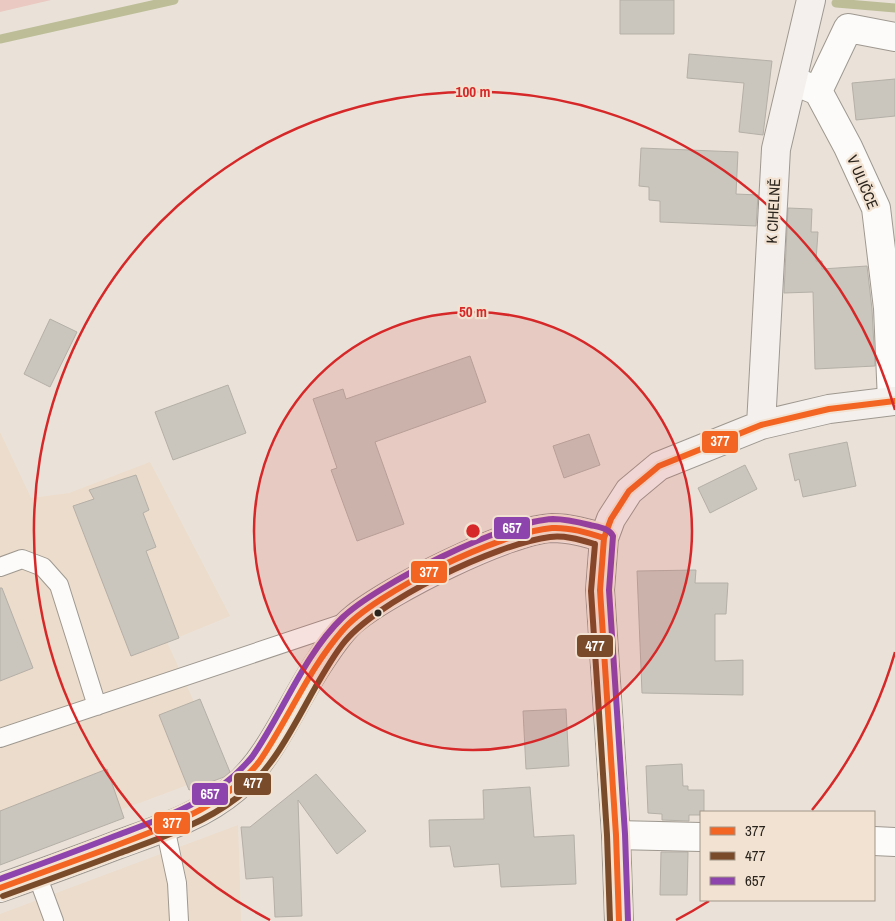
<svg xmlns="http://www.w3.org/2000/svg" width="895" height="921" font-family="'Archivo Narrow',sans-serif">
<style>
.built{fill:#ecdccb}
.green{fill:#e9c9c1}
.lines{fill:none;stroke-linecap:round;stroke-linejoin:round}
.stream{stroke:#bdbe98;stroke-width:9}
.building{fill:#cac5bd;stroke:#b4afa7}
.lane-casing{stroke:#9e9890;stroke-width:20}
.street-casing{stroke:#9e9890;stroke-width:30}
.secondary-casing{stroke:#9e9890;stroke-width:30}
.lane{stroke:#fcfbf9;stroke-width:18}
.street{stroke:#fcfbf9;stroke-width:28}
.secondary{stroke:#f4f0ed;stroke-width:28}
.bus-1-casing{stroke:#f2e2d1;stroke-width:10}
.bus-2-casing{stroke:#f2e2d1;stroke-width:10}
.bus-3-casing{stroke:#f2e2d1;stroke-width:10}
.bus-1{stroke:#f26522;stroke-width:6}
.bus-2{stroke:#7a4b2a;stroke-width:6}
.bus-3{stroke:#8e44ad;stroke-width:6}
.ring{fill:none;stroke:#d62828;stroke-width:2.5}
.bus-dot{fill:#2a241e;stroke:#f2e2d1;stroke-width:2}
.labels{text-anchor:middle;dominant-baseline:central;stroke-width:4.5;stroke-linejoin:round;paint-order:stroke}
.street-label{font-size:15px;fill:#2a241e;stroke:#f2e2d1}
.centre{fill:#d62828;stroke:#f2e2d1;stroke-width:2.5}
.ring-label{font-size:15px;text-anchor:middle;font-weight:bold;fill:#d62828;stroke:#f2e2d1;stroke-width:4.5;stroke-linejoin:round;paint-order:stroke}
.line-badge{stroke:#f2e2d1;stroke-width:2}
.badge-label{font-size:14px;text-anchor:middle;font-weight:bold;fill:#fff}
</style>
<rect width="100%" height="100%" fill="#eae2d9"/>
<!-- built -->
<path class="built" d="M0,432L31,498L69,493L150,462L230,616L167,642L225,771L0,855Z
M238,825L241,921H0V914Z"/>
<!-- green -->
<path class="green" d="M0,0H51L0,12Z"/>
<g class="lines">
<!-- stream -->
<path class="stream" d="M836,3L895,8
M0,39L174,0"/>
</g>
<!-- building -->
<path class="building" d="M620,0H674V34H620Z
M689,54L772,61L763,135L739,132L744,83L687,78Z
M895,79V116L856,120L852,83Z
M641,148L738,152L736,194L758,195L756,226L660,222V201L649,200V187L639,186Z
M788,208L812,209L811,232H818L816,261H822V269L867,266L872,309L875,366L815,369L813,292L784,293Z
M50,319L77,332L50,387L24,374Z
M470,356L486,402L375,442L404,524L357,541L331,470L337,468L313,399L343,389L346,399Z
M228,385L246,433L173,460L155,412Z
M589,434L600,465L564,478L553,446Z
M847,442L856,486L803,497L799,479L795,481L789,454Z
M745,465L757,489L710,513L698,488Z
M136,475L149,510L143,513L156,547L146,551L179,638L131,656L73,506L94,499L89,490Z
M696,570L695,583H728L726,614H715V661L743,660V695L642,693L637,571Z
M0,588H2L33,668L0,681Z
M200,699L230,772L224,777L189,790L159,715Z
M566,709L569,766L526,769L523,711Z
M682,764L683,786H688V790H704V812L701,815H689V821L662,820V814L648,813L646,766Z
M107,769L124,818L0,865V811Z
M316,774L366,831L337,854L298,800L302,916L275,917L273,877L246,879L241,827H250Z
M530,787L534,837L574,835L576,884L501,887L499,864L454,867L450,846L430,847L429,820L484,819L483,790Z
M661,852H688L687,895H660Z"/>
<g class="lines">
<defs>
<path id="lane" d="M0,567L22,559L43,567L59,585L97,706
M0,738L347,622
M165,827L177,883L179,921
M37,875L54,921"/>
<path id="street" d="M801,84L818,91L848,28L895,37
M818,91L848,147L876,208L888,308L892,401
M616,835L701,837
M874,841L895,842"/>
<path id="secondary" d="M761,425L776,149L811,0
M0,888C39,874 78,860 117,845C158,830 201,817 235,788C269,760 292,704 317,666C327,651 340,630 354,619C389,590 508,530 552,528C570,528 587,533 604,538
M619,921L616,835L600,590L604,538L611,519L629,491L659,466L761,425L829,409L895,401"/>
</defs>
<!-- lane casing -->
<use href="#lane" class="lane-casing"/>
<!-- street casing -->
<use href="#street" class="street-casing"/>
<!-- secondary casing -->
<use href="#secondary" class="secondary-casing"/>
<!-- lane -->
<use href="#lane" class="lane"/>
<!-- street -->
<use href="#street" class="street"/>
<!-- secondary -->
<use href="#secondary" class="secondary"/>
<defs>
<path id="bus-1" d="M0,888C38,874 77,860 115,846C169,825 221,809 259,762C288,720 308,670 342,631C375,592 501,532 552,528C569,527 588,533 604,538
M619,921L616,835L600,590L604,538L611,519L629,491L659,466L761,425L829,409L895,401"/>
<path id="bus-2" d="M3,896C42,882 81,868 120,853C161,838 203,824 238,797C286,759 306,693 342,645C375,601 496,544 550,537C565,535 581,540 595,544L591,591L607,835L610,921"/>
<path id="bus-3" d="M0,879C38,865 77,851 115,836C166,817 216,801 252,757C283,713 303,656 342,618C377,584 504,521 553,519C565,519 578,522 590,525C598,527 609,528 613,536L609,590L625,834L628,921"/>
</defs>
<!-- bus-1 casing -->
<use href="#bus-1" class="bus-1-casing"/>
<!-- bus-2 casing -->
<use href="#bus-2" class="bus-2-casing"/>
<!-- bus-3 casing -->
<use href="#bus-3" class="bus-3-casing"/>
<!-- bus-1 -->
<use href="#bus-1" class="bus-1"/>
<!-- bus-2 -->
<use href="#bus-2" class="bus-2"/>
<!-- bus-3 -->
<use href="#bus-3" class="bus-3"/>
</g>
<!-- distance rings -->
<circle cx="473" cy="531" r="219" fill="#d62828" fill-opacity=".12"/>
<g class="ring">
<circle cx="473" cy="531" r="219"/>
<path d="M895 652A439 439 0 0 1 812 810M709 901A439 439 0 0 1 676 920M270 920A439 439 0 1 1 895 410"/>
</g>
<!-- markers -->
<circle class="bus-dot" cx="378" cy="613" r="4.5"/>
<g class="labels">
<!-- street labels -->
<g class="street-label">
<text transform="translate(863 182) rotate(67)">V ULIČCE</text>
<text transform="translate(773 211) rotate(-87)">K CIHELNĚ</text>
</g>
</g>
<circle cx="473" cy="531" r="8" class="centre"/>
<g class="ring-label">
<text x="473" y="97">100 m</text>
<text x="473" y="317">50 m</text>
</g>
<g class="line-badge">
<rect x="701" y="430" width="38" height="24" rx="5" fill="#f26522"/>
<rect x="493" y="516" width="38" height="24" rx="5" fill="#8e44ad"/>
<rect x="410" y="560" width="38" height="24" rx="5" fill="#f26522"/>
<rect x="576" y="634" width="38" height="24" rx="5" fill="#7a4b2a"/>
<rect x="233" y="772" width="39" height="24" rx="5" fill="#7a4b2a"/>
<rect x="191" y="782" width="38" height="24" rx="5" fill="#8e44ad"/>
<rect x="153" y="811" width="38" height="24" rx="5" fill="#f26522"/>
</g>
<g class="badge-label">
<text x="720" y="446">377</text>
<text x="512" y="533">657</text>
<text x="429" y="577">377</text>
<text x="595" y="651">477</text>
<text x="253" y="788">477</text>
<text x="210" y="799">657</text>
<text x="172" y="828">377</text>
</g>
<!-- legend -->
<rect x="700" y="811" width="175" height="90" fill="#f2e2d1" stroke="#a29689"/>
<rect x="710" y="827" width="25" height="8" fill="#f26522" stroke="#a29689"/>
<text x="745" y="836" font-size="15" fill="#2a241e">377</text>
<rect x="710" y="852" width="25" height="8" fill="#7a4b2a" stroke="#a29689"/>
<text x="745" y="861" font-size="15" fill="#2a241e">477</text>
<rect x="710" y="877" width="25" height="8" fill="#8e44ad" stroke="#a29689"/>
<text x="745" y="886" font-size="15" fill="#2a241e">657</text>
</svg>
